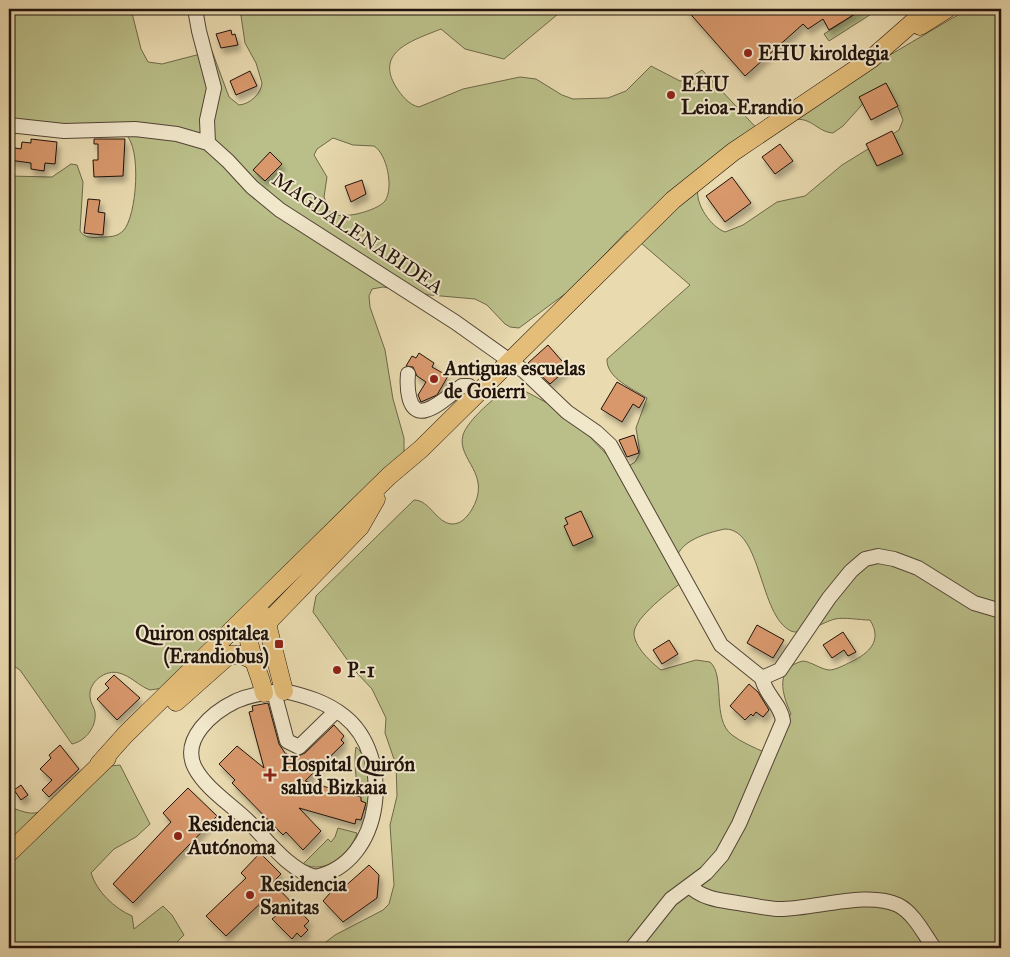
<svg xmlns="http://www.w3.org/2000/svg" width="1010" height="957" font-family="'IM FELL Great Primer',serif">
<style>
.green{fill:#babe88;stroke:#6d684a;fill-rule:evenodd}
.building{fill:#d8986c;stroke:#20130c;filter:url(#shadow)}
.lines{fill:none;stroke-linecap:round;stroke-linejoin:round}
.minor-casing{stroke:#524535;stroke-width:16}
.major-casing{stroke:#20130c;stroke-width:19}
.minor{stroke:#f1e7cb;stroke-width:14}
.major{stroke:#e4bd78;stroke-width:18}
.poi-dot{fill:#8f2418;stroke:#f1e7cb;stroke-width:2}
.labels{text-anchor:middle;dominant-baseline:central;stroke-width:4;stroke-linejoin:round;paint-order:stroke}
.poi-label{font-size:20px;font-weight:bold;fill:#20130c;stroke:#f1e7cb;text-anchor:start}
.street-label{font-size:20px;fill:#20130c;stroke:#f1e7cb}
</style>
<defs>
<filter id="shadow"><feDropShadow dx="3" dy="5.5" stdDeviation="2.5" flood-color="#0004"/></filter>
</defs>
<rect width="100%" height="100%" fill="#e9daaf"/>
<filter id="stains"><feTurbulence type="fractalNoise" baseFrequency=".004" numOctaves="4"/><feColorMatrix values="0 0 0 0 .2 0 0 0 0 .09 0 0 0 0 .02 0 0 0 .5 -.17"/></filter>
<radialGradient id="worn" r=".72"><stop offset=".6" stop-color="#630" stop-opacity="0"/><stop offset="1" stop-color="#630" stop-opacity=".3"/></radialGradient>
<!-- green -->
<path class="green" d="M9,9H131L141,49L148,62L162,64L212,51L229,97L239,105C250,104 261,94 262,83L256,63L245,43L240,9H564L504,59L465,49L441,29C414,40 374,51 396,87C402,96 409,105 419,107L463,89L520,77L536,79L562,95L573,99L608,98L626,91L651,66L680,81L688,79L702,70L764,136L698,189C695,204 711,227 725,232L743,225L777,202L805,196L842,165L899,130L903,120L897,105L869,97L843,126L833,133C817,132 811,116 793,120L878,62L968,9H1001V948H318L335,935L383,910L389,904L394,885L390,825L397,796L396,765L385,733L386,718L372,689L356,672L313,612L316,596L414,500C430,500 436,523 452,524C461,524 466,518 471,511C494,474 456,460 463,435C467,421 496,395 509,389L523,390L549,404L585,432L612,460L627,467L635,462L640,453L636,428L647,398C633,389 606,378 607,359L690,285L627,231L573,288L519,328L510,327L505,324L487,305L475,299L430,295L383,287L372,289L369,296L370,307L385,350L393,399L404,438V452L163,688L150,690C139,686 131,676 119,673C106,669 88,682 90,697C90,702 94,707 95,712C97,726 86,741 72,744L20,670L9,663V176L52,177L71,164L77,165L83,182L80,231C84,238 93,238 101,237C109,237 117,237 123,231C137,217 142,146 125,134L9,129ZM333,138L353,145L374,146C387,154 394,188 385,201C377,211 340,221 330,212L324,197L327,177L314,155L317,149ZM725,529C762,529 759,616 791,631C803,636 823,622 835,619C845,617 859,620 870,620C883,641 869,653 851,662C844,665 836,670 829,670C820,669 812,662 803,661C774,668 782,694 791,714L764,752C755,748 741,742 732,735C711,719 726,676 710,662L696,660L661,670C652,663 634,647 634,633C634,618 672,589 684,581L678,554C685,539 710,532 725,529Z
M863,9H879L829,41L824,34Z
M356,747C370,757 370,794 367,810L364,809C357,793 353,764 356,747Z
M120,765L150,824L136,837L114,849L91,873C97,892 114,908 132,916L134,929L163,906L172,915L184,935L171,948H9V807C17,809 26,814 35,813C55,810 92,778 110,766Z
M338,828L357,833C350,855 325,875 303,864L328,839L331,842L335,837Z"/>
<!-- building -->
<path class="building" d="M686,9H863L829,30L823,19L808,29L803,24L745,76Z
M231,30L232,35L235,34L238,45L221,48L216,34Z
M250,71L257,86L236,95L230,81Z
M886,83L898,106L871,120L859,97Z
M892,131L903,154L877,166L866,144Z
M31,139L57,142L55,164L45,163L44,171L31,169V163L9,160V147L21,149L22,142L31,143Z
M94,139H125L123,176L94,177L93,160H98V144H94Z
M780,144L793,161L775,174L762,157Z
M270,152L282,164L265,181L253,170Z
M732,177L751,203L725,222L706,196Z
M362,180L366,194L351,202L345,186Z
M88,199L100,200L98,212L105,213L103,235L84,233Z
M548,345L568,368L550,384L528,363Z
M419,353L434,363L432,367L448,376L437,395L421,402L418,395L426,382L417,376L413,367L406,366L412,356L416,358Z
M617,382L645,398L639,408L633,404L622,422L601,409Z
M634,435L639,453L627,457L619,440Z
M581,511L593,537L573,546L564,526L568,524L565,518Z
M757,625L784,640L773,658L747,643Z
M843,632L856,652L848,656L844,650L832,658L823,645Z
M669,640L678,654L662,664L653,650Z
M114,675L140,698L117,720L97,699L109,688L105,684Z
M749,684L758,692L769,710L763,717L756,712L753,716L751,714L745,720L730,706Z
M268,703L279,744L285,753L294,758L305,753L334,725L344,736L341,740L344,743L305,781L361,797V801L366,803L361,820L356,819L355,824L299,808L321,831L303,850L286,832L283,835L232,783L235,780L219,764L237,746L264,768L249,712L253,711L252,706Z
M60,745L79,769L49,797L42,790L52,780L40,769L51,758L49,755Z
M21,785L28,795L21,800L14,790Z
M188,788L217,816L133,903L113,884L171,822L163,813Z
M260,853L281,874L273,882L277,887L309,921L304,926L308,930L301,937L297,933L292,939L272,919L278,914L276,912L278,909L266,898L226,936L206,916L246,878L241,873Z
M369,865L379,875L377,898L343,922L323,901L337,885L342,889Z"/>
<g class="lines">
<defs>
<path id="minor" d="M195,9L199,31L214,88L207,120L208,143
M9,125L64,131L135,129L177,134L208,143L228,161L252,187L280,210L455,322L524,371L567,412L596,432L610,445L721,645L762,678
M408,374C407,385 407,416 426,410C438,407 452,393 462,386H469L477,394
M762,678L780,670L829,598L851,571L865,559L878,556L894,559L918,568L974,603L1001,611
M284,691C306,696 326,702 344,716C395,756 384,863 315,877C288,869 268,841 249,822C232,805 206,789 195,768C180,739 213,712 236,701C252,694 268,692 284,691Z
M274,692L287,741L299,747L336,711
M690,886C700,897 717,900 731,902C746,904 762,908 777,909C813,910 866,890 898,905C914,913 924,934 934,948
M632,948L671,899L706,873L722,855L739,824L783,721C781,704 765,695 762,678"/>
<path id="major" d="M920,26L947,9
M260,611C235,636 259,664 264,693
M284,691L268,628L269,621L360,527L376,499
M176,702L229,655H242L253,660
M99,764L125,735L389,476L421,449L673,200L733,152L871,59L928,9
M9,853L107,758"/>
</defs>
<!-- minor casing -->
<use href="#minor" class="minor-casing"/>
<!-- major casing -->
<use href="#major" class="major-casing"/>
<!-- minor -->
<use href="#minor" class="minor"/>
<!-- major -->
<use href="#major" class="major"/>
</g>
<!-- markers -->
<g class="poi-dot">
<circle cx="748" cy="53" r="5"/>
<circle cx="671" cy="95" r="5"/>
<circle cx="434" cy="379" r="5"/>
<rect x="274" y="639" width="10" height="10" rx="2.5"/>
<circle cx="337" cy="670" r="5"/>
<path d="M267.5 767.5h5v5h5v5h-5v5h-5v-5h-5v-5h5z"/>
<circle cx="178" cy="836" r="5"/>
<circle cx="250" cy="895" r="5"/>
</g>
<g class="labels">
<!-- poi labels -->
<g class="poi-label">
<text x="758" y="53">EHU kiroldegia</text>
<text x="681" y="84">EHU<tspan x="681" dy="23">Leioa-Erandio</tspan></text>
<text x="444" y="368">Antiguas escuelas<tspan x="444" dy="23">de Goierri</tspan></text>
<text x="269" y="633" text-anchor="end">Quiron ospitalea<tspan x="269" dy="23">(Erandiobus)</tspan></text>
<text x="347" y="670">P-1</text>
<text x="281" y="764">Hospital Quirón<tspan x="281" dy="23">salud Bizkaia</tspan></text>
<text x="188" y="824">Residencia<tspan x="188" dy="23">Autónoma</tspan></text>
<text x="260" y="884">Residencia<tspan x="260" dy="23">Sanitas</tspan></text>
</g>
<!-- street labels -->
<g class="street-label">
<text transform="translate(358 233) rotate(34)">MAGDALENABIDEA</text>
</g>
</g>
<!-- margin -->
<rect width="1010" height="957" fill="none" stroke="#e9daaf" stroke-width="30"/>
<rect x="10" y="10" width="990" height="937" fill="none" stroke="#20130c" stroke-width="2.5"/>
<rect x="15" y="15" width="980" height="927" fill="none" stroke="#20130c"/>
<rect width="100%" height="100%" filter="url(#stains)"/>
<rect width="100%" height="100%" fill="url(#worn)"/>
</svg>
